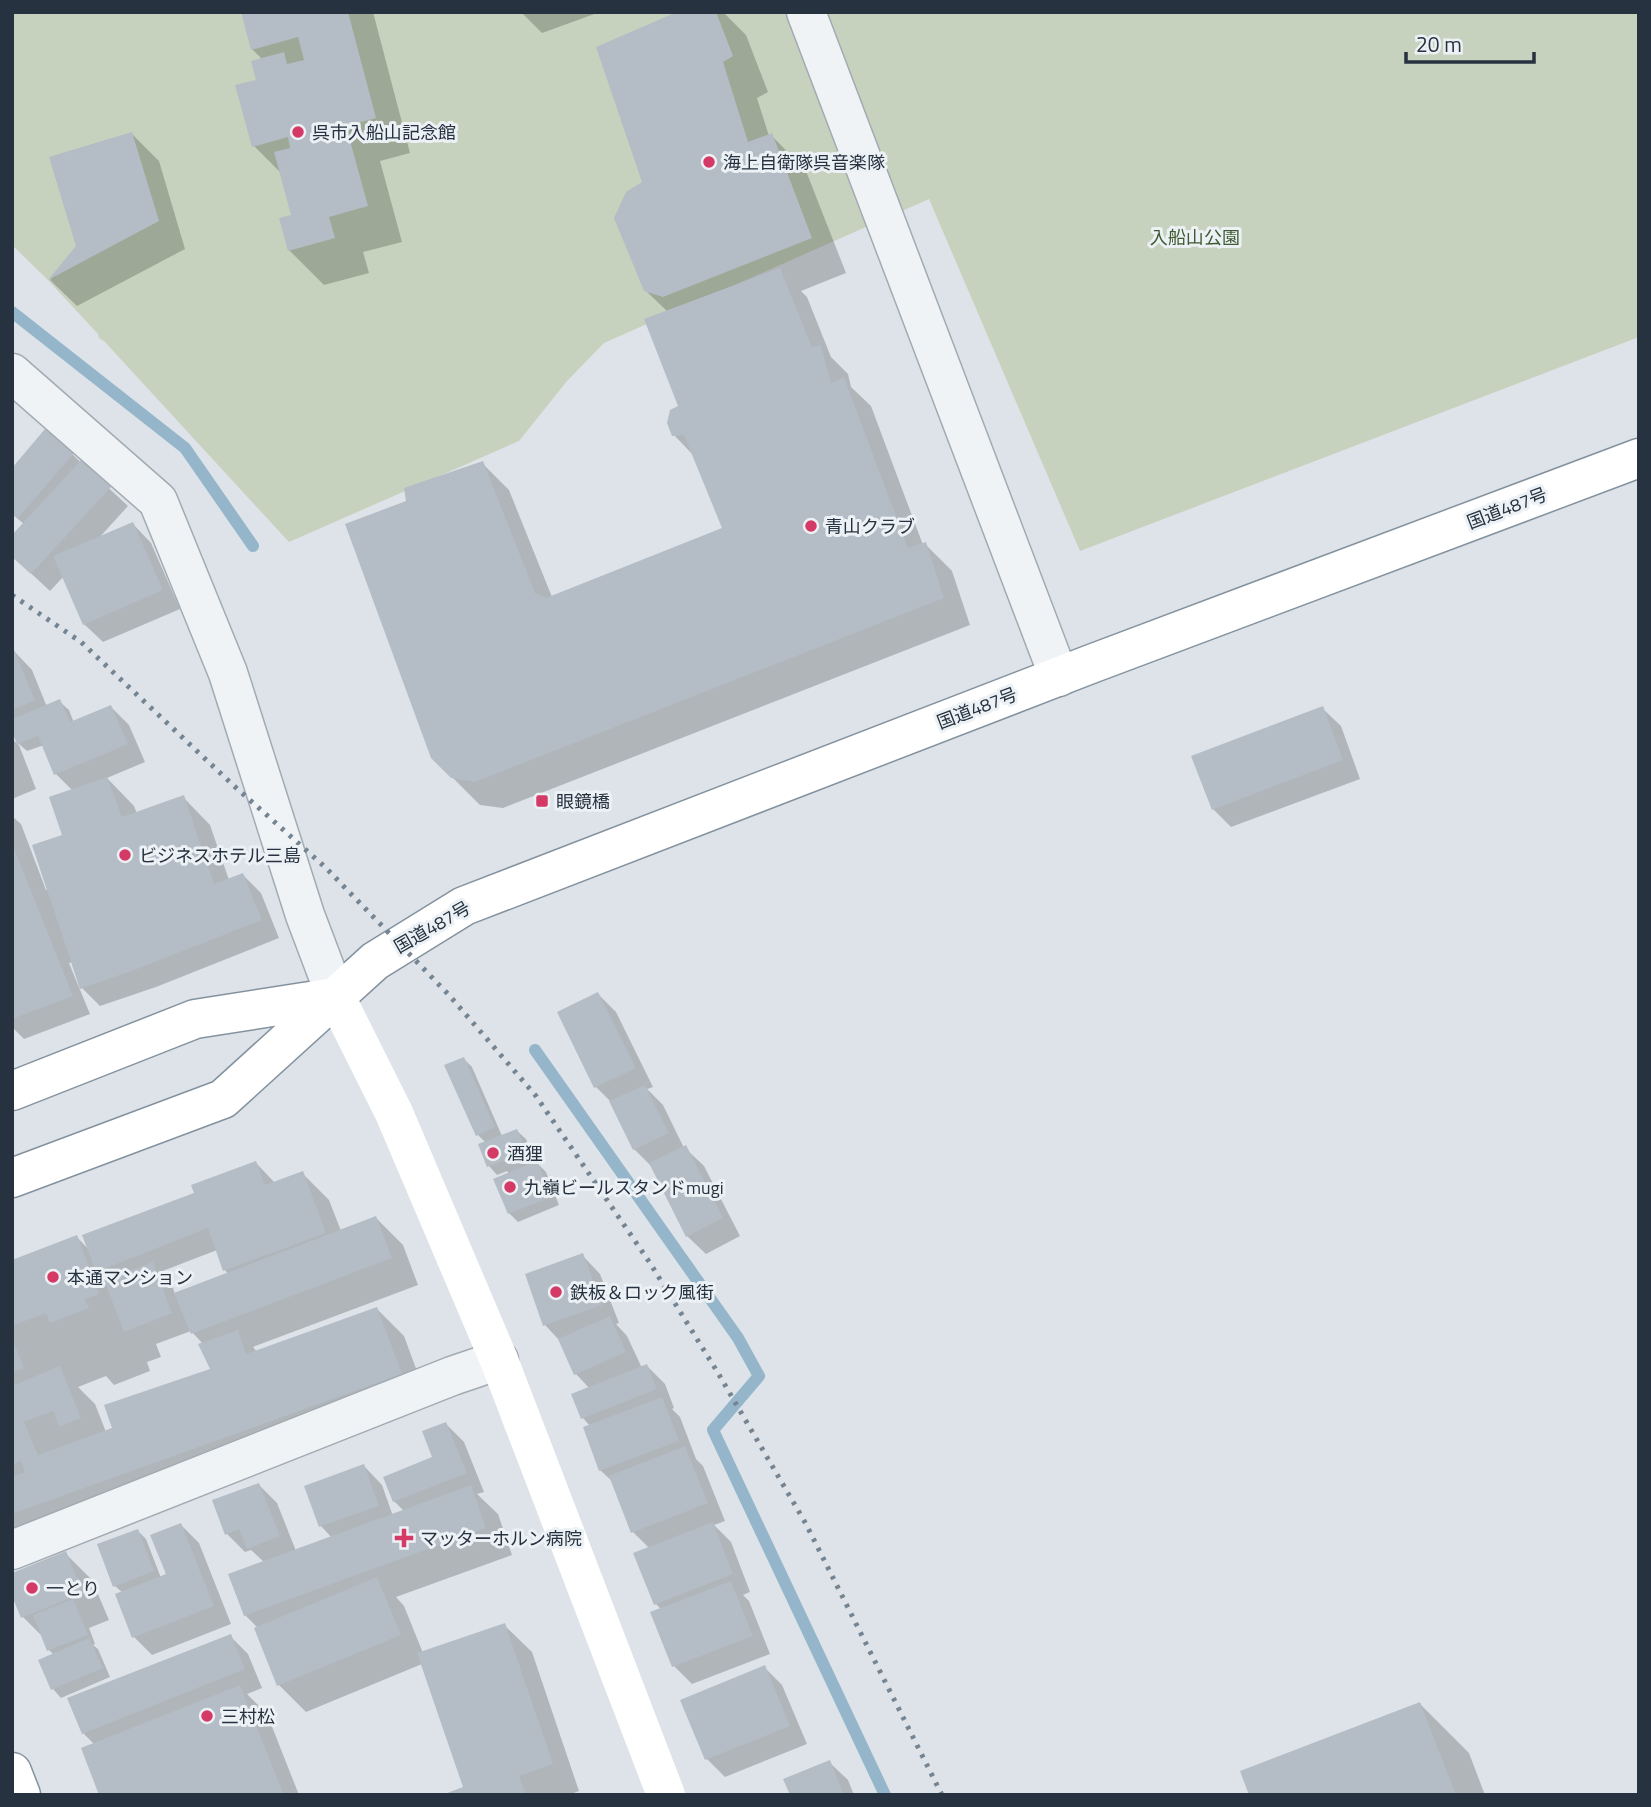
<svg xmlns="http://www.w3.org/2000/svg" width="1651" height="1807" font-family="'Titillium Web','Noto Sans JP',sans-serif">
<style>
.green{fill:#c6d2bd}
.shadow{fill:#0003;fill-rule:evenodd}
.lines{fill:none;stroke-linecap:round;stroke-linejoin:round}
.stream{stroke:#95b6ca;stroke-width:12}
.building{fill:#b4bcc5}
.street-casing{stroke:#a2aab2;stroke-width:41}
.highway-casing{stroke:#83929f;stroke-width:41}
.street{stroke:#f0f3f6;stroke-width:38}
.secondary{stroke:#fff;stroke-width:38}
.highway{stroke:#fff;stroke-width:38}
.rail{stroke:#758492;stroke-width:5;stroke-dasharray:3.5 7;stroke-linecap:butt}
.poi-dot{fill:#d53a67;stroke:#ecf1f5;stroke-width:2.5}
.labels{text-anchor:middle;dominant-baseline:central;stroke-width:6;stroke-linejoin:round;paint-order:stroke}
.poi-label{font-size:18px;fill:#26323f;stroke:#ecf1f5;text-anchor:start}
.park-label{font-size:18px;fill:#405b32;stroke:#ecf1f5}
.street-label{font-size:18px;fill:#26323f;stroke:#ecf1f5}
</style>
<rect width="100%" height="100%" fill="#dde3e8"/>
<!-- green -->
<path class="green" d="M12,12H1639V337L1080,551L929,199L604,343L567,381L519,441L289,542L104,341L99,338L98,334L48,280L12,245Z"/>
<!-- shadow -->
<path class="shadow" d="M243,12H373L410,153L380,161L402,242L363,252L369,273L324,285L289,250L293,217L282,174L254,146L258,81L263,60L252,49Z
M521,12H600L542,33Z
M682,12H723L746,35L768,92L757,98L769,136L771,135L806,171L846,273L801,291L807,297L831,357L848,374L851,387L871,406L923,545L925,544L952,571L970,625L503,808L480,805L452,777L408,502L482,463L509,490L552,597L724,529L694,456L674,435L680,407L668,312L645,290L644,183Z
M132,134L159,161L185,249L77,306L50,280L78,247Z
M72,454L128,506L98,539L133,524L151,543L180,609L103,642L84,624L64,576L50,591L22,565L24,524L12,514V471Z
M14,651L32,670L47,707L60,702L69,710L74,723L111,707L129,725L145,762L107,778L134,806L137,814L183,797L210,825L229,880L243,875L261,893L279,938L156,987L100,1006L80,986L73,962L69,963L90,1014L24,1039L12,1027V816L21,824L46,890L49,889L64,836L73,791L56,774L44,745L27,751L18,743L12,732V652Z
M1322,708L1341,726L1360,779L1231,827L1213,809Z
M12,739L19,745L36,789L12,799Z
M598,994L616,1012L653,1087L647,1089L663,1105L684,1148H685L704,1166L740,1236L706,1254L687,1236L653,1168L634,1149L613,1104L596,1087L559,1013Z
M464,1059L472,1067L502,1136L517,1131L526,1139L536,1163H537L546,1172L559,1205L518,1222L509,1213V1174L507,1171L497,1175L489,1166L486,1143L478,1135Z
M256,1163L275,1183L302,1173L329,1200L341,1231L376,1218L403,1245L418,1285L253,1347L257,1352L377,1309L404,1336L428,1401L12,1539V1262L77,1237L89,1250ZM217,1250L225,1270L228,1274L175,1294L171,1282L160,1272ZM191,1331L203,1344L212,1370L106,1432L95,1404L78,1387L106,1376L114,1385L150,1371L147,1362L161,1357L156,1344Z
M582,1255L600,1274L619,1323L616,1324L627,1336L642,1368L647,1366L665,1384L674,1408L672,1409L680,1417L696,1459L703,1466L725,1521L714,1525L731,1542L750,1592L743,1595L749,1601L770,1654L692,1684L674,1666L661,1609L656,1604L650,1549L633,1532L613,1482L600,1470L590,1426L583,1418L574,1395L590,1389L576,1374L560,1341L545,1325Z
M446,1424L464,1442L484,1492L477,1494L498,1514L512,1555L396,1597L404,1606L423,1653L504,1625L532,1652L579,1791L568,1795H446L466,1788L422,1664L306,1712L279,1685L258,1628L245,1615L264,1562L251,1550L245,1552L227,1534L259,1485L277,1503L296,1551L332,1538L321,1526L307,1487L364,1466L382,1485L393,1516L404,1511L394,1501L435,1458Z
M181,1525L199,1543L231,1624L152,1655L134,1637L123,1593L115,1586L138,1531L146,1539L161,1578L168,1575Z
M65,1553L92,1580L109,1620L89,1628L95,1644L93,1645L98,1649L110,1677L61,1698L53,1689L40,1661L54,1655L49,1650L44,1638L23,1617Z
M230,1636L248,1654L262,1688L247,1694L267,1714L299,1795H101L95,1745L83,1733Z
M764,1667L782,1685L807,1744L725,1777L707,1759Z
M1420,1704L1469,1753L1485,1795H1251Z
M829,1762L848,1780L854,1795H792Z"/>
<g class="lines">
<!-- stream -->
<path class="stream" d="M12,312L185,448L253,546
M535,1050L738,1338L759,1376L713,1430L885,1795"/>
</g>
<!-- building -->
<path class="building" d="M241,12H348L376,118L346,126L368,206L329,217L335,238L288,251L279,218L291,215L274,152L290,148L288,137L252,147L235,85L256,80L251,61L284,52L287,64L304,60L298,37L251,50Z
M677,12H716L733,56L723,62L748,142L772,133L812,238L663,297L644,291L614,218L626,192L642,182L596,47Z
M132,132L159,221L48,280L76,246L49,157Z
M780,268L812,347L821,345L831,383L844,377L908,548L926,542L944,598L475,782L451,778L431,758L345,524L406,501L404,488L483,461L535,593L546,598L722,528L684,435L672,436L667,423L670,410L678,406L644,319Z
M45,429L74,453L18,518L12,513V468Z
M81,460L111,487L31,574L12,557V535Z
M133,522L163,590L83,625L53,556Z
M12,645L35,700L12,710Z
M60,699L70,722L111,705L128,744L54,775L38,736L17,744L12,732V719Z
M1323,706L1343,760L1212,810L1191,756Z
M107,777L122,817L184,795L214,884L243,873L262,920L137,969L80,989L32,845L62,835L49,797Z
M12,843L73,996L12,1019Z
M598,992L636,1068L594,1088L557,1012Z
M464,1057L495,1127L476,1136L444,1065Z
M645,1085L669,1133L633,1150L609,1101Z
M517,1129L527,1152L487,1167L478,1144Z
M686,1145L723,1218L686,1237L649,1163Z
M256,1161L265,1185L303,1171L326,1233L223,1271L208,1228L96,1272L82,1235L194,1193L191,1185Z
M537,1161L552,1197L508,1214L493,1179Z
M376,1216L392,1258L191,1334L174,1293Z
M77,1235L99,1294L85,1299L89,1308L50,1323L46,1313L12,1326V1260Z
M583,1253L602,1305L543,1326L525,1274Z
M153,1262L172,1313L124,1332L104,1280Z
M377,1307L402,1374L12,1514V1477L25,1472L21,1461L12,1465V1386L60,1366L81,1418L59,1427L53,1411L24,1422L38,1455L112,1428L104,1405L210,1369L198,1344L238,1330L246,1354Z
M610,1316L626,1352L574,1375L558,1339Z
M12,1338L24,1368L12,1373Z
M647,1364L657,1389L581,1419L571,1394Z
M662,1397L679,1441L599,1471L583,1427Z
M446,1422L467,1473L393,1502L383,1477L432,1457L422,1431Z
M685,1446L708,1503L631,1533L609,1476Z
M364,1464L379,1506L319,1527L304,1486Z
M259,1483L280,1536L247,1549L239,1529L225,1535L212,1500Z
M471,1485L486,1528L244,1616L228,1574Z
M713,1522L733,1574L654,1605L633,1553Z
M181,1523L214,1606L132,1638L115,1594L166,1574L150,1535Z
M138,1529L154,1571L113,1587L97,1544Z
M66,1551L83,1593L21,1618L12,1596V1573Z
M377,1577L401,1635L277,1686L254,1628Z
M731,1581L753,1636L672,1667L650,1612Z
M73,1599L88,1635L47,1651L33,1615Z
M505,1623L553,1764L519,1776L526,1795H442L463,1787L417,1653Z
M231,1634L245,1669L82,1734L67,1698Z
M89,1638L103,1668L51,1690L38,1660Z
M765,1665L790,1726L705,1760L680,1700Z
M240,1685L284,1795H99L81,1748Z
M1420,1702L1456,1795H1249L1240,1771Z
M830,1760L844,1795H790L783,1779Z"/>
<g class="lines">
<defs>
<path id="street" d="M806,12L1059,677
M12,373L158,501L228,673L305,915L336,997
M12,1550L452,1376L499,1360"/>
<path id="highway" d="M12,1091L195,1019L336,997
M12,1178L223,1099L375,961L464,906L1091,664L1639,458
M12,1772L21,1795"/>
</defs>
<!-- street casing -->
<use href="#street" class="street-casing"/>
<!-- highway casing -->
<use href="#highway" class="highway-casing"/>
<!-- street -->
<use href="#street" class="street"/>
<!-- secondary -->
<path class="secondary" d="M336,997L394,1113L499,1360L666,1795"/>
<!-- highway -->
<use href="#highway" class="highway"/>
<!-- rail -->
<path class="rail" d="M12,595L81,642L233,785L325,867L449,995L536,1096L650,1263L718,1373L806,1524L942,1795"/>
</g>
<!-- markers -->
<g class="poi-dot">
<circle cx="298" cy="132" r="7"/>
<circle cx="709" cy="162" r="7"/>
<circle cx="811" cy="526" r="7"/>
<rect x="535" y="794" width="14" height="14" rx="3.5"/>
<circle cx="125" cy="855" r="7"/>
<circle cx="493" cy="1153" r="7"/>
<circle cx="510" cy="1187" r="7"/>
<circle cx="53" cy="1277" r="7"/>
<circle cx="556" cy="1292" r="7"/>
<path d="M400.5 1527.5h7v7h7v7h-7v7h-7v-7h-7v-7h7z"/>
<circle cx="32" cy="1588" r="7"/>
<circle cx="207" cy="1716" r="7"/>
</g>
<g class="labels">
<!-- poi labels -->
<g class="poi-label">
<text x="312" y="132">呉市入船山記念館</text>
<text x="723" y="162">海上自衛隊呉音楽隊</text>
<text x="825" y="526">青山クラブ</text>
<text x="556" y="801">眼鏡橋</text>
<text x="139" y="855">ビジネスホテル三島</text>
<text x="507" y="1153">酒狸</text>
<text x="524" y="1187">九嶺ビールスタンドmugi</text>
<text x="67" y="1277">本通マンション</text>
<text x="570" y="1292">鉄板＆ロック風街</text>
<text x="420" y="1538">マッターホルン病院</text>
<text x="46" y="1588">一とり</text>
<text x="221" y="1716">三村松</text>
</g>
<!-- park labels -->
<g class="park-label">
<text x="1195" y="237">入船山公園</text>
</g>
<!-- street labels -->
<g class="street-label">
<text transform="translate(1507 508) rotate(-21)">国道487号</text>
<text transform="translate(977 708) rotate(-21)">国道487号</text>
<text transform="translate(432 927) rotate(-30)">国道487号</text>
</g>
</g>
<!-- border -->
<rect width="1651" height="1807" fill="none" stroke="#26323f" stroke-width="28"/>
<!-- scale -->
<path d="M1406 52v10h128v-10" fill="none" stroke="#26323f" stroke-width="3.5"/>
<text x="1416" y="52" font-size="21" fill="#26323f" stroke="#ecf1f5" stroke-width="5" paint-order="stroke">20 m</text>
</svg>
